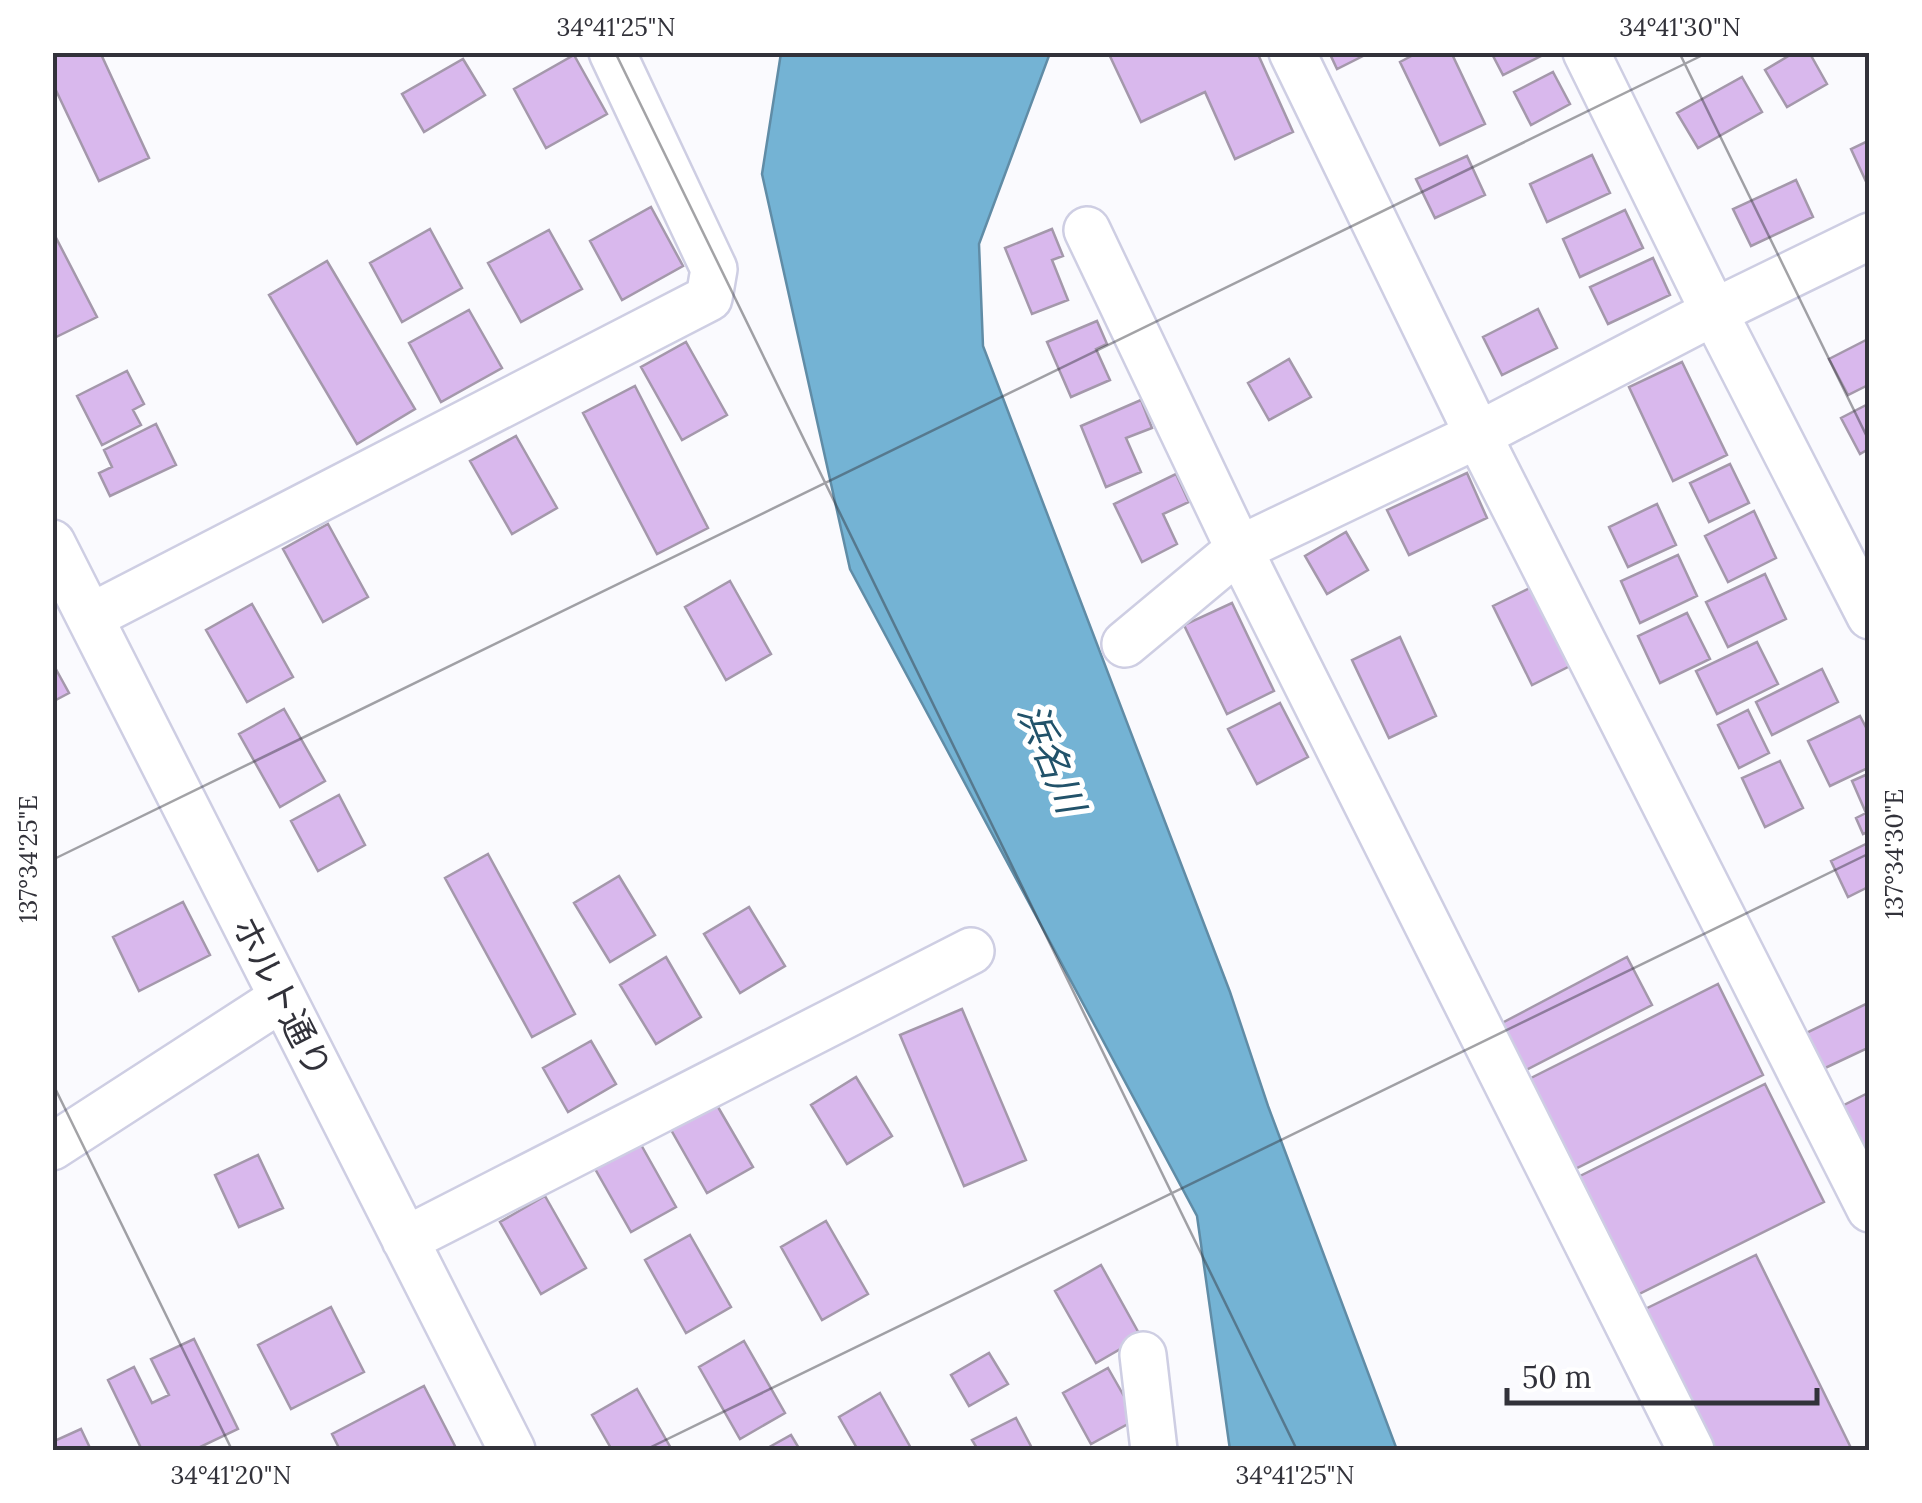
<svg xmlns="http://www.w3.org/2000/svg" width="1922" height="1503" font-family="Lora,'Noto Sans JP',serif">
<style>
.water{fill:#74b3d4;stroke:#608ca6;stroke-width:2.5}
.building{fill:#d9b8ed;stroke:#a498ab;stroke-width:2.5}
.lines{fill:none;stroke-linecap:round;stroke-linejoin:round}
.minor-casing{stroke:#cecee3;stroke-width:50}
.minor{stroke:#fff;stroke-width:45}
.ticks{fill:none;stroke:#32323a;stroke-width:2.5;stroke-opacity:0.45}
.labels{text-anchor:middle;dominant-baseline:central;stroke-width:10;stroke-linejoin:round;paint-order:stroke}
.street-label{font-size:35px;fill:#32323a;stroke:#fff}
.water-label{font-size:38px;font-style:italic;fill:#21526a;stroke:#fff}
.neatline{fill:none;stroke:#32323a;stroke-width:4}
.ticks-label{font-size:25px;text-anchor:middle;fill:#32323a}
</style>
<rect width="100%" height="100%" fill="#fafafe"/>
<!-- water -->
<path class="water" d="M781,53H1050L979,244L983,346L1230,992L1268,1106L1397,1450H1230L1197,1216L850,569L762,174Z"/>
<!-- building -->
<path class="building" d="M52,52H100L149,158L99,181L52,82Z
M1108,52H1257L1293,132L1235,159L1205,92L1141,122Z
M1329,52H1371L1337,69Z
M1419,52H1451L1485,124L1440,145L1400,62Z
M1491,52H1541L1543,55L1503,75Z
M1795,52H1809L1827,84L1787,107L1765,70Z
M574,55L607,114L546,148L514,89Z
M463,59L485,95L424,132L402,94Z
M1553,72L1570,104L1531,125L1514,92Z
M1742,77L1762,112L1698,148L1677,113Z
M1870,140V188H1869L1851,149Z
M1592,155L1610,193L1547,222L1530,184Z
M1467,156L1485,195L1435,218L1416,179Z
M1796,180L1813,217L1751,246L1733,209Z
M651,207L683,266L622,300L590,241Z
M1625,210L1643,248L1580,277L1563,239Z
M430,229L462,288L402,322L370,263Z
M1052,229L1063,256L1052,260L1068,300L1032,314L1005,248Z
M52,230L97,317L52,339Z
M549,230L582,289L521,322L488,263Z
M1653,258L1670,295L1608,324L1590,287Z
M327,261L415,409L357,444L269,295Z
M1538,309L1557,348L1502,375L1483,337Z
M469,310L502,368L441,402L409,343Z
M1097,321L1107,344L1096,349L1110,380L1071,397L1047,342Z
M1870,338V384L1848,395L1829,359Z
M686,342L727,415L682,440L641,367Z
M1289,359L1311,397L1269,420L1248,383Z
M1682,362L1727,455L1673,481L1629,387Z
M127,371L144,404L133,410L141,425L102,445L77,396Z
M635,386L708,528L657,554L583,413Z
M1141,400L1152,428L1126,438L1141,472L1106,487L1081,426Z
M1870,403V448L1860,454L1841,418Z
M156,424L176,465L110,496L99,473L112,467L104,450Z
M516,436L557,508L512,534L470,461Z
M1730,464L1749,503L1709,522L1690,483Z
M1467,473L1487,518L1409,555L1387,510Z
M1176,474L1189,502L1163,514L1177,544L1142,562L1114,504Z
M1657,504L1676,545L1628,567L1609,527Z
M1754,511L1776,558L1728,582L1705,536Z
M328,524L368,597L323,622L283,549Z
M1346,532L1368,570L1327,594L1305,556Z
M1678,555L1697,596L1640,623L1621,581Z
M1765,574L1786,619L1728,647L1706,602Z
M730,581L771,654L726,680L685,607Z
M1532,587L1570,666L1532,685L1493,606Z
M1232,603L1274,691L1227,714L1184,625Z
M252,604L293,677L247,702L206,630Z
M1687,613L1710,659L1660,683L1638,636Z
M1400,637L1436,716L1389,738L1352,660Z
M1757,642L1778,684L1717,714L1696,671Z
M52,662L69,693L52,702Z
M1822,669L1838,702L1772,735L1756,702Z
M1280,703L1308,757L1257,784L1228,729Z
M284,709L325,781L280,807L239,734Z
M1748,710L1769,753L1739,768L1718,725Z
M1860,716L1870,735V767L1830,786L1808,741Z
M1780,761L1803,808L1765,827L1742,778Z
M1870,773V831L1863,834L1856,818L1866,813L1852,781Z
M339,795L365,845L318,871L291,821Z
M1870,842V886L1848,897L1831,861Z
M488,854L575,1014L532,1037L445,878Z
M619,876L655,935L610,962L574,903Z
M183,902L210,955L139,991L113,937Z
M749,907L785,966L740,993L704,934Z
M666,957L701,1017L656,1044L620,985Z
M1627,957L1652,1005L1526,1070L1502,1023Z
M1718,984L1763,1075L1575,1169L1529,1079Z
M1870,1002V1047L1823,1069L1806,1033Z
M962,1009L1026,1160L964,1186L900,1035Z
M591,1041L616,1084L568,1112L543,1068Z
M856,1077L892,1136L847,1164L811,1105Z
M1765,1084L1824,1202L1635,1296L1576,1178Z
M1870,1092V1180L1834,1110Z
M711,1095L753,1167L707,1193L666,1121Z
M635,1134L676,1207L631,1232L590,1160Z
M258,1155L283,1208L239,1227L215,1175Z
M545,1196L586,1268L541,1294L500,1222Z
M826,1221L868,1294L822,1320L781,1247Z
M690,1235L731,1307L686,1333L645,1260Z
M1756,1255L1852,1450H1704L1637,1313Z
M1101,1265L1141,1337L1096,1363L1055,1291Z
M331,1307L364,1372L291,1409L258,1345Z
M194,1339L238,1429L194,1450H142L108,1380L134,1367L152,1403L169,1395L151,1359Z
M744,1341L785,1413L740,1439L699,1367Z
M989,1353L1008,1384L969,1406L951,1375Z
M1108,1368L1137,1419L1091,1444L1063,1393Z
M424,1386L457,1450H340L332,1434Z
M637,1389L672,1450H612L592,1415Z
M880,1393L912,1450H858L839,1417Z
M1016,1418L1033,1450H978L972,1440Z
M81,1429L91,1450H52V1442Z
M791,1435L800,1450H764Z"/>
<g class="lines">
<defs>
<path id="minor" d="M1292,52L1478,435L1870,1209
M1586,52L1714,312L1870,616
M1087,230L1239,549L1691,1450
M52,543L512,1450
M90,617L709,298L714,269L612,52
M1125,644L1239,549L1478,435L1714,312L1870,236
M52,1147L282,998
M405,1240L971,951
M1143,1355L1154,1450"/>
</defs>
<!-- minor casing -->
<use href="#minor" class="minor-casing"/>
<!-- minor -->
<use href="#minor" class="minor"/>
</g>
<!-- ticks -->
<path class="ticks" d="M615,52L1297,1450M1679,52L1870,443M52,860L1709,52M52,1082L232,1450M645,1450L1870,853"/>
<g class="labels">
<!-- street labels -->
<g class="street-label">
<text transform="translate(282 997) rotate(63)">ホルト通り</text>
</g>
<!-- water labels -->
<g class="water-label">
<text transform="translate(1052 758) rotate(68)">浜名川</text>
</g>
</g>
<!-- border -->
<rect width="1922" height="1503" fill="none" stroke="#ffffff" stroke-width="110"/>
<!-- scale -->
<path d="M1507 1388v15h310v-15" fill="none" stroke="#32323a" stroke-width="5"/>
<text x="1522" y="1388" font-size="30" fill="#32323a" stroke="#ffffff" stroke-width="8" paint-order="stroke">50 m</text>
<rect x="55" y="55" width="1812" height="1393" class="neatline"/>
<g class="ticks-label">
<text x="616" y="36">34°41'25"N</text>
<text x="1680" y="36">34°41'30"N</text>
<text transform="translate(1894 854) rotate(-90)" y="9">137°34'30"E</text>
<text transform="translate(28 859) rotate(-90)" y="9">137°34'25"E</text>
<text x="231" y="1484">34°41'20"N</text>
<text x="1295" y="1484">34°41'25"N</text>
</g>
</svg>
